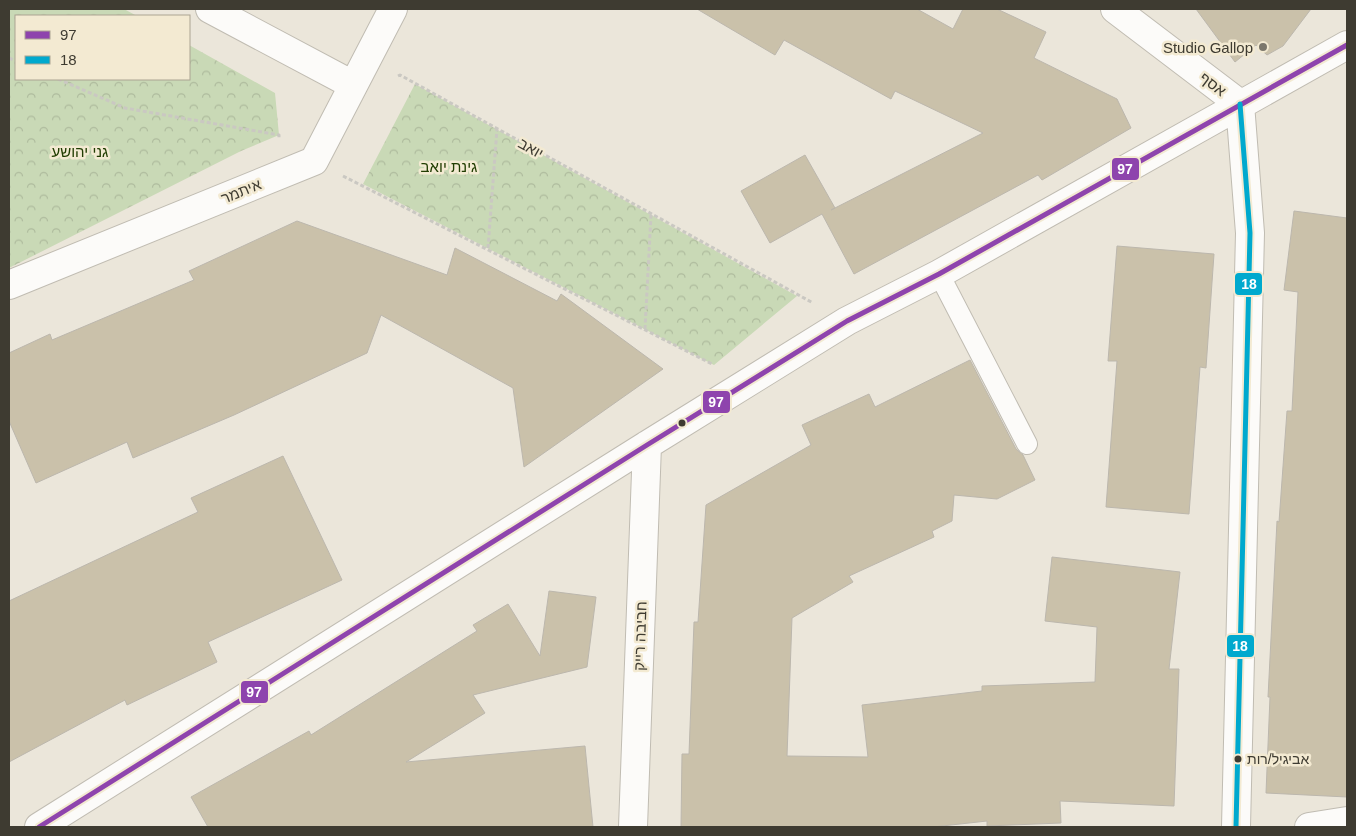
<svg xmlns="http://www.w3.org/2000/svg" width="1356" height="836" font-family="Arial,'Noto Sans Hebrew',sans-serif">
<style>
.park{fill:url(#park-crowns)}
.building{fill:#cac1aa;stroke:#bcb7ad}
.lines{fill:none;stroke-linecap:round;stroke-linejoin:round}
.service-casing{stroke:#c0bcb2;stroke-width:22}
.minor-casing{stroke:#c0bcb2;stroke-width:30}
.path{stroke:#cac8c2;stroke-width:3;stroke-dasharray:4 2.5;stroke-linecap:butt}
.service{stroke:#fcfbf9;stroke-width:20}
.minor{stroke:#fcfbf9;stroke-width:28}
.bus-1-casing{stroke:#f3ead2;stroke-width:9}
.bus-2-casing{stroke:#f3ead2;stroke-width:9}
.bus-1{stroke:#8e44ad;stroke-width:5}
.bus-2{stroke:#00a9ce;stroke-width:5}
.poi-dot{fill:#7b776c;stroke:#f3ead2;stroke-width:2}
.bus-dot{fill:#3e3b31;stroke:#f3ead2;stroke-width:2}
.labels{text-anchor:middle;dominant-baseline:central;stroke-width:5;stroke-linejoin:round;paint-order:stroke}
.bus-label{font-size:14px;fill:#3e3b31;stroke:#f3ead2;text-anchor:start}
.poi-label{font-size:15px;fill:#3e3b31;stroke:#f3ead2;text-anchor:end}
.street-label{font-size:15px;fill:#3e3b31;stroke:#f3ead2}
.park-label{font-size:15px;fill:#213d02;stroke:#f3ead2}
.line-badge{stroke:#f3ead2;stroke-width:2}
.badge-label{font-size:14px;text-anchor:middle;font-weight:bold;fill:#fff}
</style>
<defs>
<pattern id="park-crowns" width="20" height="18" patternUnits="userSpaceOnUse" patternTransform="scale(1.25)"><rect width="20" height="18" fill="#c9d9b6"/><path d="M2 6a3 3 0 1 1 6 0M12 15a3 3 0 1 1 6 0" fill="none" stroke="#aebb9d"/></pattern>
</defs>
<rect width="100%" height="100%" fill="#ebe6da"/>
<!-- park -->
<path class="park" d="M9,9H124L137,16H16V79H189V45L275,93L279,135L241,151L9,268Z
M415,84L797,296L714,365L363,184Z"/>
<!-- building -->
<path class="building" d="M697,9H917L953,29L963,9H997L1046,32L1034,58L1117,99L1131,128L1042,180L1038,175L854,274L822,214L770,243L741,191L805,155L835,208L831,210L983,133L895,91L891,99L784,40L775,55Z
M1196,9H1311L1283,46L1267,55L1256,45L1235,62Z
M1294,211L1347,218V797L1266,793L1270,697H1268L1277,521L1279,522L1287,411H1292L1298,292L1284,290Z
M297,221L447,275L455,248L557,301L561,294L663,369L524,467L513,388L381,315L367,353L234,415L133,458L127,442L36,483L9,421V353L50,334L52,340L194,280L189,271Z
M1117,246L1214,254L1206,368L1200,367L1189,514L1106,507L1117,361H1108Z
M970,360L1016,449L1023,455L1035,480L997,499L954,495L952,521L932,531L934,537L849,576L853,582L792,618L787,756L868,757L862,705L982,691V686L1095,682L1097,627L1045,621L1052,557L1180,572L1169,669H1179L1174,806L1060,801L1061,823L987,826V821L933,827H681L682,754H689L694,622H698L706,505L811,445L802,425L869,394L875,407Z
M283,456L342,580L208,642L217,662L127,705L125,700L9,762V601L198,512L191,498Z
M549,591L596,597L587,667L473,695L485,713L406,762L585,746L593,827H208L191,797L309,731L311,735L477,631L473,625L508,604L540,656Z"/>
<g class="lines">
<defs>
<path id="service" d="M939,274L1027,444"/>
<path id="minor" d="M210,9L353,85
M1115,9L1240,104
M9,285L314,161L393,9
M39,827L647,445L847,321L939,274L1347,45
M633,827L647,445
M1236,827L1250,233L1240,104
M1309,827L1347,821"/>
</defs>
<!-- service casing -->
<use href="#service" class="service-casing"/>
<!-- minor casing -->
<use href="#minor" class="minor-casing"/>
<!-- path -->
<path class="path" d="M9,58L16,61
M398,76L400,75L813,303
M58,79L125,108L279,135V138
M343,176L712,364
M488,248L497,129
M645,329L651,215"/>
<!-- service -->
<use href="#service" class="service"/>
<!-- minor -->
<use href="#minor" class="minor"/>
<defs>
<path id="bus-1" d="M39,827L647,445L847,321L939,274L1347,45"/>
<path id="bus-2" d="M1236,827L1250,233L1240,104"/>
</defs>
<!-- bus-1 casing -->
<use href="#bus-1" class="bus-1-casing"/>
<!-- bus-2 casing -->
<use href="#bus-2" class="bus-2-casing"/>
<!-- bus-1 -->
<use href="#bus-1" class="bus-1"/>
<!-- bus-2 -->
<use href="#bus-2" class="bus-2"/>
</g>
<!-- markers -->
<circle class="poi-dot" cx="1263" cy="47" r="5"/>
<g class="bus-dot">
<circle cx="682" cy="423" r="4.5"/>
<circle cx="1238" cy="759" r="4.5"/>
</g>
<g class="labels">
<!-- bus labels -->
<g class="bus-label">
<text x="1247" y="759">אביגיל/רות</text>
</g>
<!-- poi labels -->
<g class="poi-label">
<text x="1253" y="47">Studio Gallop</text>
</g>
<!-- street labels -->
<g class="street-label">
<text transform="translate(1213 84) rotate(37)">אסף</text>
<text transform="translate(531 148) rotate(29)">יואב</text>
<text transform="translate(241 191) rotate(-22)">איתמר</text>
<text transform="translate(640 636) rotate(-88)">חביבה רייק</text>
</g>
<!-- park labels -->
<g class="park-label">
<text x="80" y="151">גני יהושע</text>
<text x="449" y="166">גינת יואב</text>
</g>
</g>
<g class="line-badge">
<rect x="1111" y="157" width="29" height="24" rx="5" fill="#8e44ad"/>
<rect x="1234" y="272" width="29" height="24" rx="5" fill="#00a9ce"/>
<rect x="702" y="390" width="29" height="24" rx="5" fill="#8e44ad"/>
<rect x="1226" y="634" width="29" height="24" rx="5" fill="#00a9ce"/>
<rect x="240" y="680" width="29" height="24" rx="5" fill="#8e44ad"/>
</g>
<g class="badge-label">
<text x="1125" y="174">97</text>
<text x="1249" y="289">18</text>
<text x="716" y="407">97</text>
<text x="1240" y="651">18</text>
<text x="254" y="697">97</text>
</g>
<!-- border -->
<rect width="1356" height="836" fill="none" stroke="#3e3b31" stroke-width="20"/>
<!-- legend -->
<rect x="15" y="15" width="175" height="65" fill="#f3ead2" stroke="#aba492"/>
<rect x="25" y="31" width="25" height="8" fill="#8e44ad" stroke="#aba492"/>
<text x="60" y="40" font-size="15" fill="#3e3b31">97</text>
<rect x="25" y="56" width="25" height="8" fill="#00a9ce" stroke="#aba492"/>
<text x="60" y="65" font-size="15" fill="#3e3b31">18</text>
</svg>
